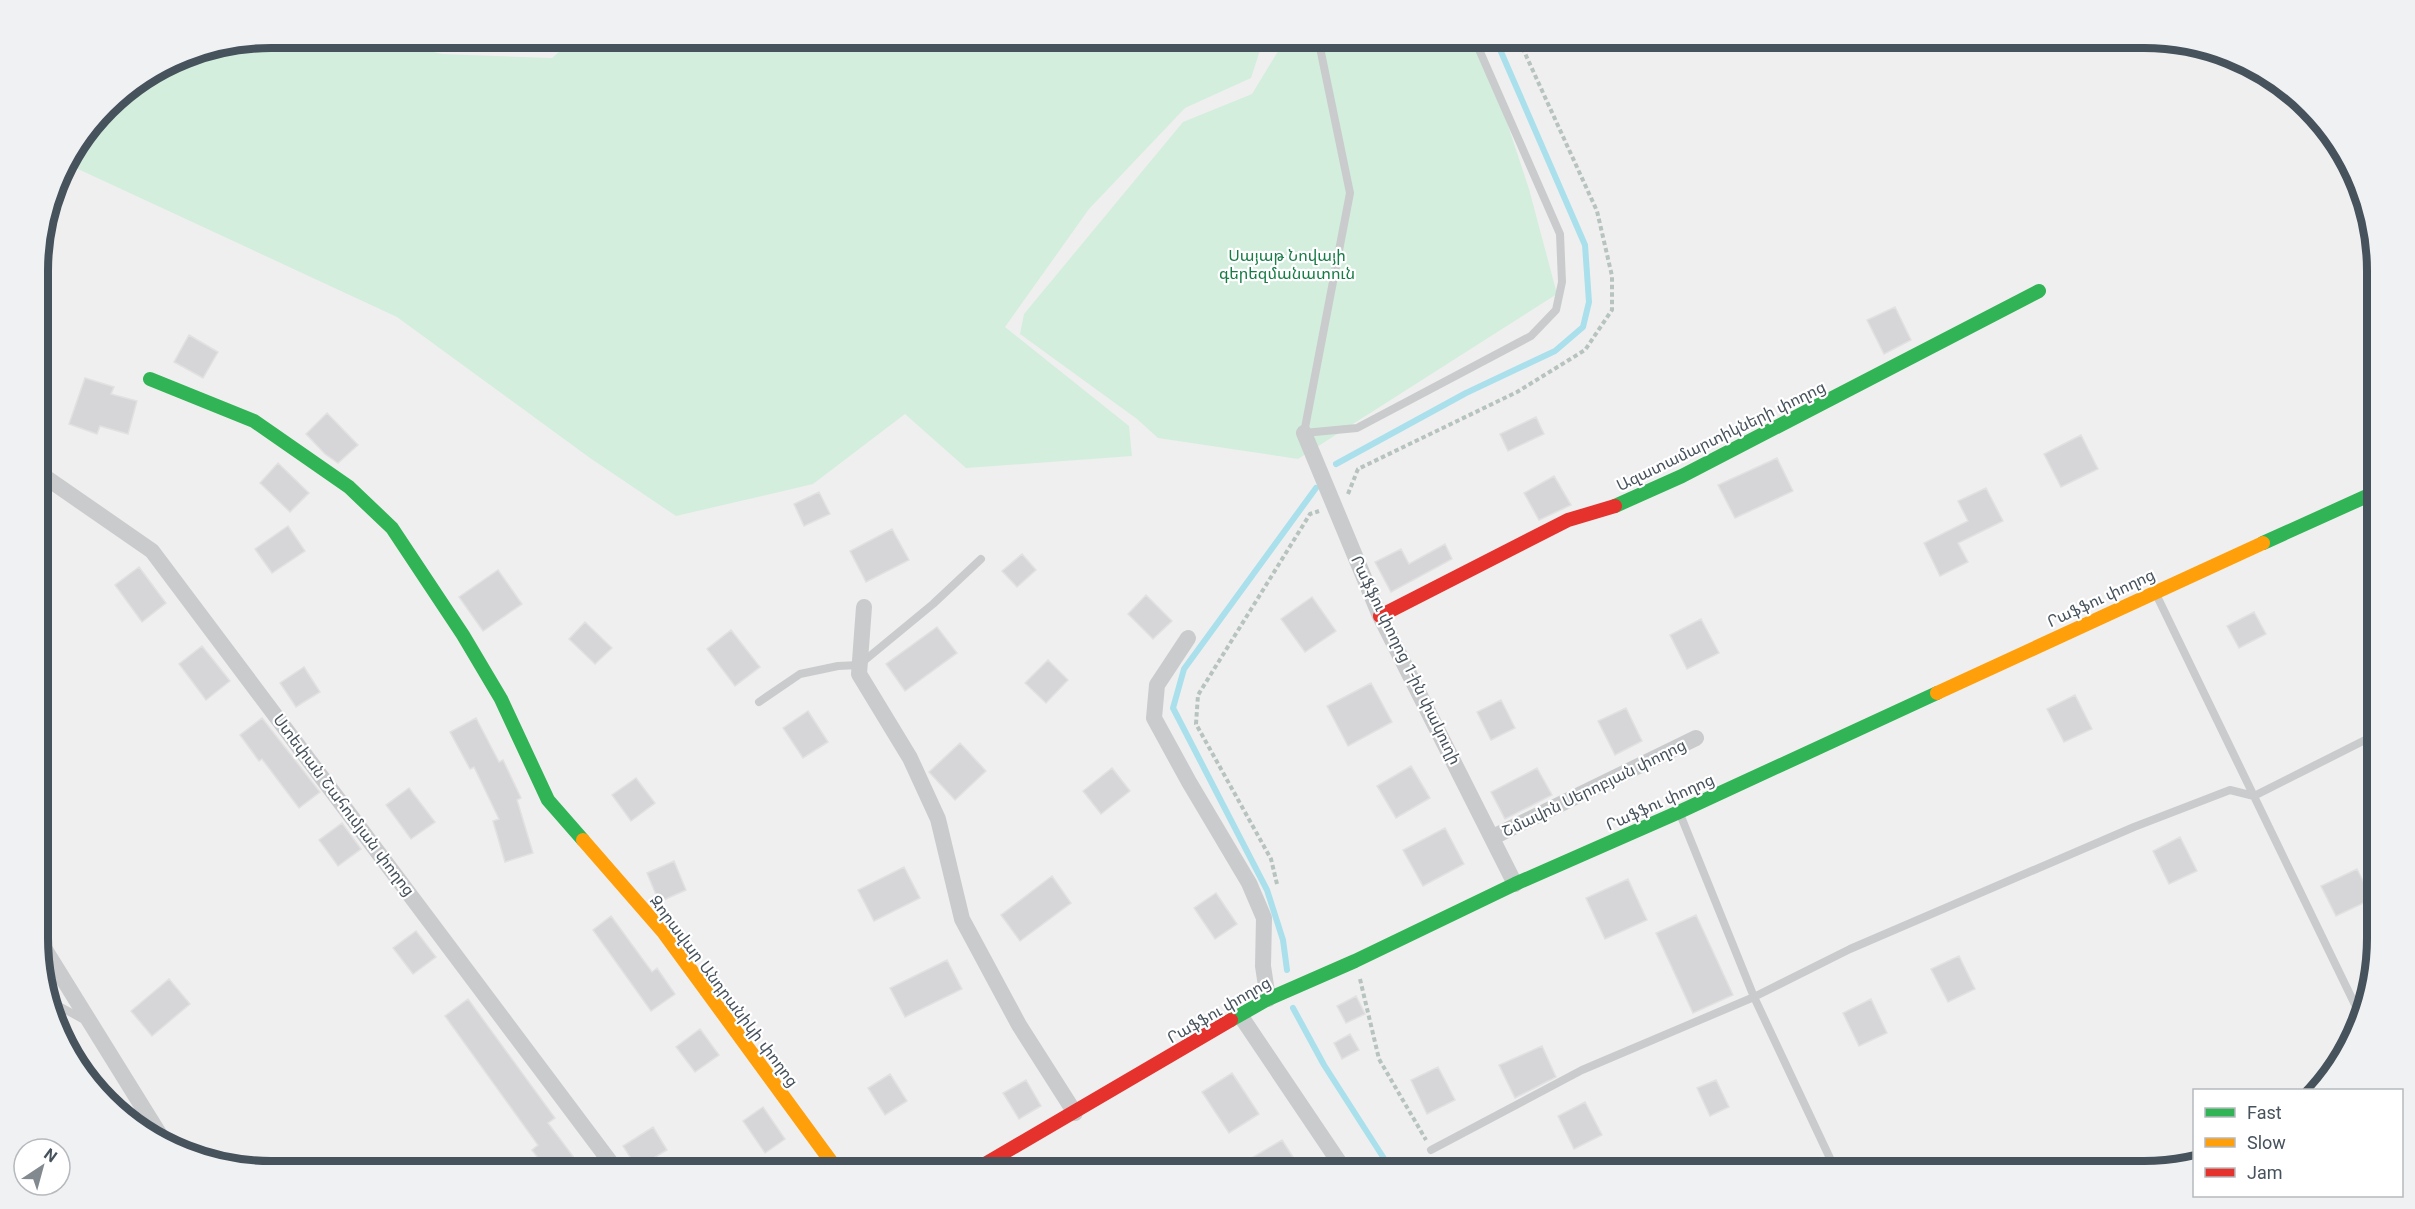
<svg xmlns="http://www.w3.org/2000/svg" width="2415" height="1209" font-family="Roboto,'Noto Sans Armenian',sans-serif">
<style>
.green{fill:#d3eedd}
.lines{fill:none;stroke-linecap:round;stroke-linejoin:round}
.stream{stroke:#a9e0ec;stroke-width:6}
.building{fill:#d6d6d8;stroke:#e1e1e2;stroke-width:1.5}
.path{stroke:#b7c3bf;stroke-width:4;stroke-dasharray:4.5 3;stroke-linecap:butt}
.lane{stroke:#c9cbcd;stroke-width:8}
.street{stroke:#c9cbcd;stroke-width:16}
.fast{stroke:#30b455;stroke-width:14}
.slow{stroke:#ff9f0a;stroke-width:14}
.jam{stroke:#e5322d;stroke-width:14}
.labels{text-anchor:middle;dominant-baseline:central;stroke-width:4.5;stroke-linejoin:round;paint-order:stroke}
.park-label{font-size:16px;fill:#177d46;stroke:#fff}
.street-label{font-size:16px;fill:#46525c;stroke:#fff}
.rim{fill:none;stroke:#46525c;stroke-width:8}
</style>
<rect width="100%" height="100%" fill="#f0efef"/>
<!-- green -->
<path class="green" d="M271,38H371L442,54L552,58L575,38H1264L1251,78L1185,108L1089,209L1005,327L1129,426L1132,456L966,468L905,414L813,484L676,516L590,458L397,317L65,163L117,96L182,55Z
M1281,38H1479L1529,189L1557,294L1298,459L1158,438L1137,419L1020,334L1024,314L1183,122L1252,94L1283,43Z"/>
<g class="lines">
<!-- stream -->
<path class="stream" d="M1336,464L1466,393L1555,351L1583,327L1589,302L1585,245L1495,38
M1287,970L1283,940L1267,890L1173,708L1184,669L1316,488
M1293,1008L1324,1065L1392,1171"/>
</g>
<!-- building -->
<path class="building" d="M1895,307L1911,340L1884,354L1867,320Z
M189,335L218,352L203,378L174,362Z
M85,378L114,387L111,394L137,401L128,434L100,426L97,434L69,424Z
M327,413L358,445L338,463L325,454L306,434Z
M1536,417L1544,434L1508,451L1500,434Z
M2081,435L2098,469L2061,487L2044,454Z
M1777,458L1793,491L1735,518L1718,485Z
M278,463L309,493L290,512L260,483Z
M1554,476L1571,505L1539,520L1524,493Z
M1986,488L2003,521L1958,543L1968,562L1940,576L1924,543L1968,521L1958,501Z
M819,492L830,514L804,526L794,504Z
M288,526L305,551L272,573L255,549Z
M892,529L909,560L866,582L850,551Z
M1445,544L1452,559L1391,592L1375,562L1401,549L1409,564Z
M1022,554L1036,570L1017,587L1002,571Z
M139,567L166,603L142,622L115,585Z
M498,570L522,604L483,631L459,597Z
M1146,595L1172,621L1153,639L1128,614Z
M1312,597L1336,631L1305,652L1281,619Z
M2254,612L2266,634L2239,648L2227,626Z
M1701,619L1719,653L1687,669L1670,635Z
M585,622L612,648L595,664L569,639Z
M937,627L957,653L905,691L886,664Z
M731,630L760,667L735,686L707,649Z
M202,646L230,681L206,700L179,664Z
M1048,660L1068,680L1046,703L1025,683Z
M304,667L320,692L296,707L280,683Z
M1371,683L1392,722L1348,746L1327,706Z
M2075,695L2092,729L2064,742L2047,709Z
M1501,700L1515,728L1491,740L1477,712Z
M1626,708L1642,741L1615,755L1598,721Z
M808,711L828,742L803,758L783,728Z
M262,718L320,792L299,808L262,759L259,761L240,735Z
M476,718L499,762L503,760L521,798L517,800L533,853L505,862L493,821L499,819L474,767L470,769L450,732Z
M960,743L986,771L955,800L929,772Z
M1411,766L1430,798L1396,818L1377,786Z
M1112,768L1130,791L1101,814L1083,791Z
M1537,768L1552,795L1505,819L1491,792Z
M636,778L655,803L631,821L612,795Z
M409,788L435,822L411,839L386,805Z
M342,823L361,849L338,866L319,840Z
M1445,828L1464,864L1423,886L1403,850Z
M2180,837L2197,871L2169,884L2153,851Z
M674,861L686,890L659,902L647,873Z
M904,867L920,898L874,921L858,890Z
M2357,869L2372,899L2336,916L2321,886Z
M1052,876L1071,903L1020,941L1001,915Z
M1628,879L1647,920L1605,939L1586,898Z
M1216,893L1237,924L1215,939L1194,908Z
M1696,915L1733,995L1693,1013L1656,933Z
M611,916L652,972L657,968L675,994L651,1011L593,930Z
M416,931L436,957L413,974L393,948Z
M1959,956L1975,989L1948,1002L1931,969Z
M947,960L962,989L905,1017L890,988Z
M169,979L190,1004L152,1036L131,1011Z
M1356,996L1365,1014L1346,1023L1337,1006Z
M468,999L555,1118L548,1123L584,1171H548L532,1150L538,1145L445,1016Z
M1871,999L1887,1033L1859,1046L1843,1013Z
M700,1029L719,1055L695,1072L676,1047Z
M1350,1034L1359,1050L1342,1059L1334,1043Z
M1542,1046L1556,1077L1515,1098L1499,1065Z
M1438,1067L1455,1100L1427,1114L1411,1080Z
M1232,1073L1259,1114L1229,1133L1202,1092Z
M890,1074L907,1101L885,1115L868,1088Z
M1026,1080L1041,1106L1019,1119L1003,1093Z
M1716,1080L1729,1107L1710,1116L1697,1088Z
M1585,1102L1602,1135L1574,1149L1558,1116Z
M763,1107L785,1139L765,1153L743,1121Z
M653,1127L667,1150L637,1168L623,1146Z
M1282,1140L1302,1171H1230Z"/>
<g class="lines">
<!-- path -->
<path class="path" d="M1348,494L1358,469L1517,392L1585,350L1612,310V276L1597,211L1518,38
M1277,884L1271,859L1196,724L1198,695L1310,514L1319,511
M1360,979L1379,1059L1426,1140"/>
<!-- lane -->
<path class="lane" d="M1318,38L1350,193L1304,433L1357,428L1531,336L1556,310L1562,282L1560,234L1474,38
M2155,592L2360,1015
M759,702L800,674L838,666L859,665L933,604L981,559
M1680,814L1754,997L1836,1171
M48,1000L86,1021
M1431,1150L1582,1070L1754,997L1850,949L2134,827L2230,790L2254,796L2377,734"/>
<!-- street -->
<path class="street" d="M1304,433L1380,616L1515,884
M38,472L152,551L617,1171
M864,607L859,674L910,758L938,819L962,919L1019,1025L1075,1113
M1188,638L1157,685L1154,718L1189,782L1249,883L1264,918L1263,966L1268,999
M1493,837L1696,738
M39,940L168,1148
M1240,1015L1345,1171"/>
<!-- fast -->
<path class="fast" d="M150,379L254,421L349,487L392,528L463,635L501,699L548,800L583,840
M1615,506L1682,476L2039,291
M2263,543L2376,492
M1231,1020L1268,999L1355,961L1515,884L1679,812L1937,693"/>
<!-- slow -->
<path class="slow" d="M1937,693L2263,543
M583,840L664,933L838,1171"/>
<!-- jam -->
<path class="jam" d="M1380,616L1568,520L1615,506
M973,1171L1231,1020"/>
</g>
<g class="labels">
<!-- park labels -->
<g class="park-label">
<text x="1287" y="255">Սայաթ Նովայի<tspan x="1287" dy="18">գերեզմանատուն</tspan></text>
</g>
<!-- street labels -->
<g class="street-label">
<text transform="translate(1721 436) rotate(-26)">Ազատամարտիկների փողոց</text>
<text transform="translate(2101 598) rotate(-25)">Րաֆֆու փողոց</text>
<text transform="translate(1406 660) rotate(64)">Րաֆֆու փողոց 1-ին փակուղի</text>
<text transform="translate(1594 788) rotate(-26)">Շմավոն Սերոբյան փողոց</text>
<text transform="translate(1660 802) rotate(-24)">Րաֆֆու փողոց</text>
<text transform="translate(344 805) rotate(53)">Ստեփան Շահումյան փողոց</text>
<text transform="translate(724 991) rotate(53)">Զորավար Անդրանիկի փողոց</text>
<text transform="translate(1219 1010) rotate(-30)">Րաֆֆու փողոց</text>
</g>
</g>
<!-- crop -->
<path d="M0 0H2415V1209H0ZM271 48H2144A223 223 0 0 1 2367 271V938A223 223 0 0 1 2144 1161H271A223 223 0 0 1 48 938V271A223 223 0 0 1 271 48Z" fill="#f0f1f2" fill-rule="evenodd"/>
<path class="rim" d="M271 48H2144A223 223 0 0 1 2367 271V938A223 223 0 0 1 2144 1161H271A223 223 0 0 1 48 938V271A223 223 0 0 1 271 48Z"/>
<!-- legend -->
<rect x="2193" y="1089" width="210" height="108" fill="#ffffff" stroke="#b5babe" stroke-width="1.5"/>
<rect x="2205" y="1108" width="30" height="9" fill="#30b455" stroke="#b5babe" stroke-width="1.5"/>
<text x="2247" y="1119" font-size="18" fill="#46525c">Fast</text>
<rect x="2205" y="1138" width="30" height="9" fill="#ff9f0a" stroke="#b5babe" stroke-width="1.5"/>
<text x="2247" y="1149" font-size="18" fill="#46525c">Slow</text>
<rect x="2205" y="1168" width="30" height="9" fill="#e5322d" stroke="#b5babe" stroke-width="1.5"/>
<text x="2247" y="1179" font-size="18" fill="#46525c">Jam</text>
<!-- north arrow -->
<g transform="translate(42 1167) rotate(36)"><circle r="28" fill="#ffffff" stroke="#b5babe" stroke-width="1.5"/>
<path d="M0-4.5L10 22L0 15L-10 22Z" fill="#82898f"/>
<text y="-9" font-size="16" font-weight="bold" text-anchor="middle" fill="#46525c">N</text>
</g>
</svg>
